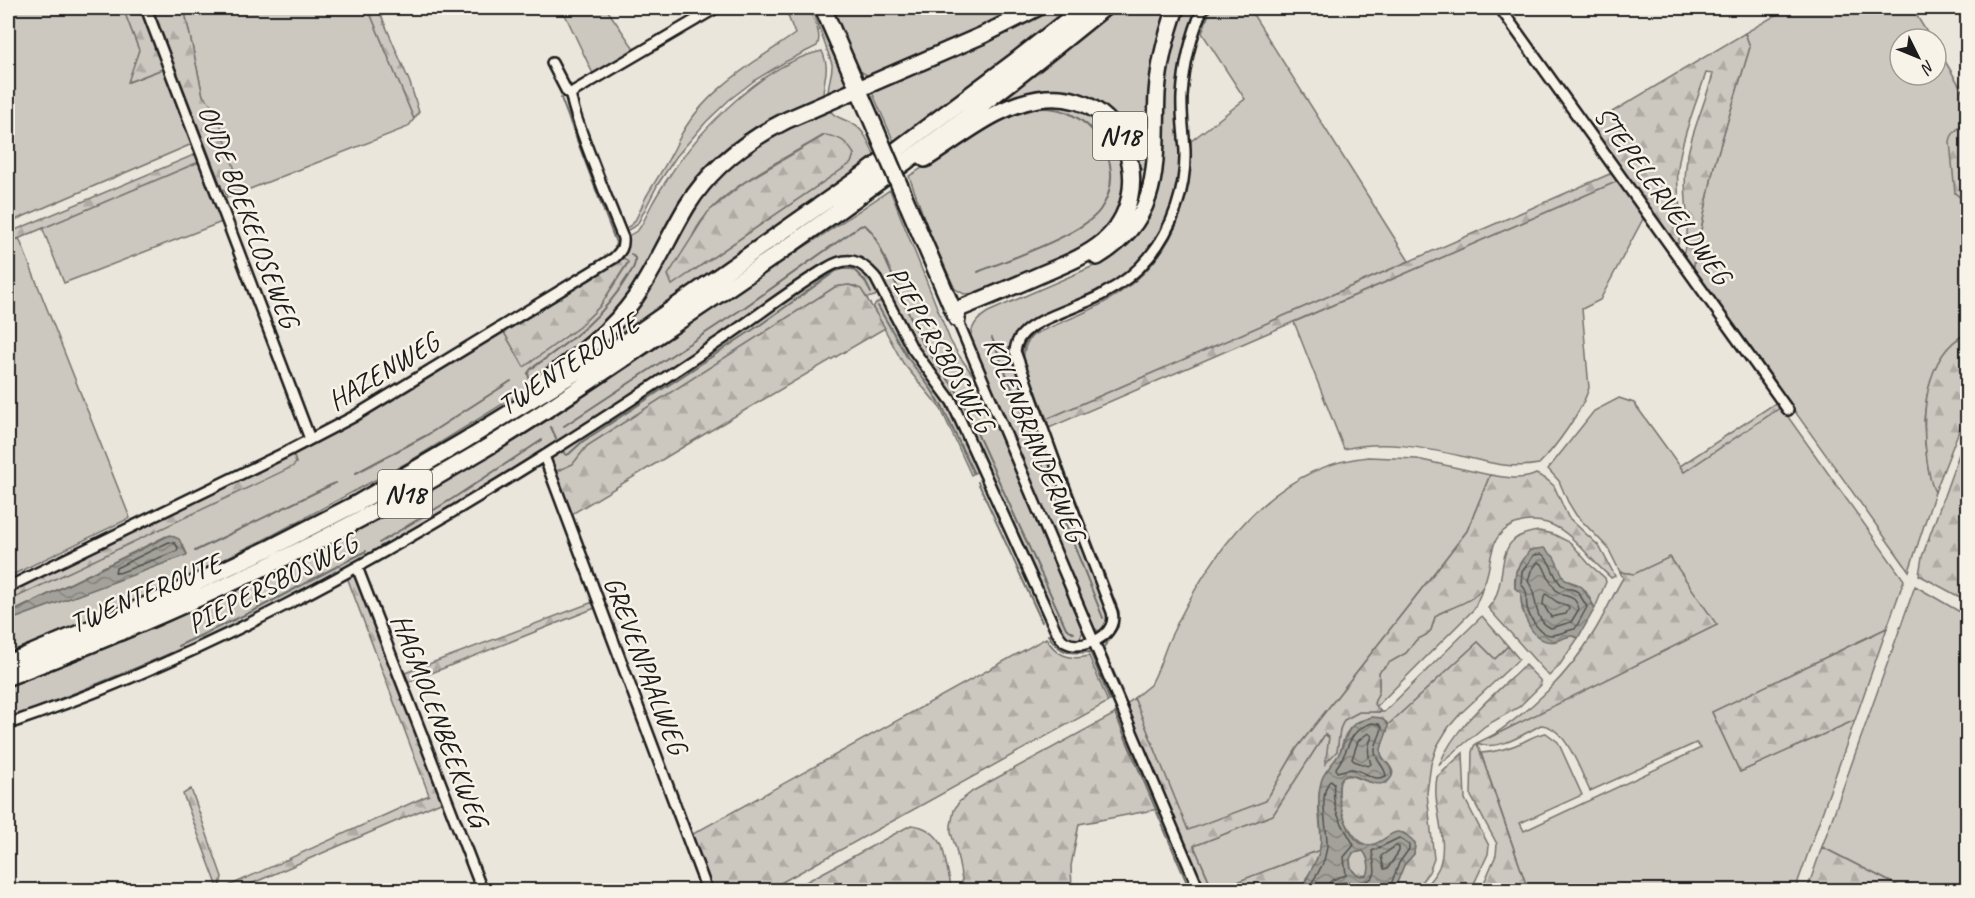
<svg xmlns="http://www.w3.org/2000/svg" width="1975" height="898" font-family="Caveat,sans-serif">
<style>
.green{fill:#ccc8c0;stroke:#74726e;stroke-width:1.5;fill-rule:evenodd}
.forest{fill:url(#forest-firs);stroke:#74726e;stroke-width:1.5}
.water{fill:url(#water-waves);stroke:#6d6c68;stroke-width:1.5;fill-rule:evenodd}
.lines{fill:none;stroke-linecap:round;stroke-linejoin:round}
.shore{stroke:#52514e;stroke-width:1.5}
.stream{stroke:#6d6c68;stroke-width:2}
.minor-casing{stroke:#1c1c1c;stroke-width:14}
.primary-casing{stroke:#1c1c1c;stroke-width:20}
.trunk-casing{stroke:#1c1c1c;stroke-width:20}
.minor{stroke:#f7f3e8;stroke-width:9}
.primary{stroke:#f7f3e8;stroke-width:15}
.trunk{stroke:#f7f3e8;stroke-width:15}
.primary-bridge-casing{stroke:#1c1c1c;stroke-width:20;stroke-linecap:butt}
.primary-bridge{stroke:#f7f3e8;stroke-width:15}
.labels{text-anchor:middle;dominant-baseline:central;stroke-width:5;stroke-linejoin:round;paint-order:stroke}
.shield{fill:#f7f3e8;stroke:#5e5c59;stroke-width:1.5}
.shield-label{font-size:27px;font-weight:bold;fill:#1c1c1c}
.street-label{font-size:28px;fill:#1c1c1c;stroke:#f7f3e8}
</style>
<defs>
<pattern id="forest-firs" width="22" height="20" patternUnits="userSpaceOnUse" patternTransform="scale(1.5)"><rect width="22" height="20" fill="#ccc8c0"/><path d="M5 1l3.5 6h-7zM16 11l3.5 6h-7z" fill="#afaba4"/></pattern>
<pattern id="water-waves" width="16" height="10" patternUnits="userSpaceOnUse" patternTransform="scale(1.5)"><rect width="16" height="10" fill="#a3a19a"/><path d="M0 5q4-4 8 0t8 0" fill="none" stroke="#84827d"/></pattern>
</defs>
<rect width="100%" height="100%" fill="#eae6dc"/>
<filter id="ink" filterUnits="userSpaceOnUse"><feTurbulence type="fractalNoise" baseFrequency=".0167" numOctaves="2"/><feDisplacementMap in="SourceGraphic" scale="12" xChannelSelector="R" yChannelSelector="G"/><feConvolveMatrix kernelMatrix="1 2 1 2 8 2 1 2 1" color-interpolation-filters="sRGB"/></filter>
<g filter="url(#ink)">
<!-- green -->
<path class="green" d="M8,8H123L139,50L129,82L165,68L192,144L8,223Z
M184,8H368L414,119L408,127L227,198L225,191L239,185L214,109L203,96Z
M562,8H606L635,50L594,76Z
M785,8H808C813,19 823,34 817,46L785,62L755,80L729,100L706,122L676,157L658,184L637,225L628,230L623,229C628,227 631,226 634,222C639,214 642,205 646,197C657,178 669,161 678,141C700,94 754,62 795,34Z
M812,8H818L847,79L845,87L830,98C825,86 833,77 832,64Z
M831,8H1032L870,77L860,71Z
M1042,8H1075L895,144L872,92L874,88Z
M1114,8H1172L1152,155L1146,169L1144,170L1136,167L1134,160L1080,100L974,117L1060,52Z
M1180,8H1200L1188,41L1179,191L1163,231L1150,249L1122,277L1095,295L1030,324L1013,352L1014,364L1108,610L1110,621L1104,630L1100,632L1093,627L1084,609L970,338C972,325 977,319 988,312L1096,265L1120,248L1135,231Z
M1211,8H1249L1409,261L1047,419L1024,360C1023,349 1026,343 1033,335C1054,325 1076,317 1096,307C1164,272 1193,216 1191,141L1245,99L1202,33Z
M1788,8H1912L1931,39H1900V75H1936V46L1967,98V122L1954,132L1955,193L1967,203L1968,333L1957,340L1927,395L1924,419L1925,444L1929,473L1935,492L1909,571L1693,269L1714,166L1750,47L1745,33Z
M822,51C831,72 823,76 823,96L730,153L619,313L549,374L527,389L412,460L271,536L159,591L95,619L8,653V621L187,554L183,545L166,536L8,614V601L296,463L293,454L323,439L506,329L505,334L524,367L579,327L600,306L628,263L621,256L626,237C630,235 634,233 638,230C644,223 647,213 651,206C656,196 662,187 668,178C699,130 764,63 822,51Z
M1042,104L1068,106L1091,115L1108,130L1119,144L1127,186L1121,206L1109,224L1088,244L981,293L964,294L955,289L930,234L909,176L1011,113Z
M826,106C835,119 841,117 853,124C866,131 871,148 876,160L617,338L536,391L606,336L688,210L735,156ZM824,135L854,154L851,163L690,273C690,263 688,250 691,240C709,192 782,161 824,135Z
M201,161L218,206L222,222L64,283L42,227Z
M1618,181L1644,217L1600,300L1582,309L1589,388C1582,411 1556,447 1539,464C1512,469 1490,463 1465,457C1426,448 1383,439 1344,449L1294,322Z
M890,190L950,340L958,354L983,389L1044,541L1081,624L1083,631L1079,640L1075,642L1067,640L1062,635L954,401L916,347L882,280L874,269L864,261L854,257L833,259C682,362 531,465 372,555C255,620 132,671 8,719V687L159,626L321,549L369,522L818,238Z
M19,238L130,518L8,577V243Z
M846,263C862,267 870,277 878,291L875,296L867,298C857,283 851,284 835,287L587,446L573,464L555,472L551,465L549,456L826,271Z
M881,301L885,303L946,397L978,469L976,472L971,475L941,409L903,363L873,308L875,304Z
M1619,398L1634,403L1684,472L1781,407L1904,580L1887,628L1712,712L1740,772L1855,720L1795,890H1528L1481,753C1495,752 1510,748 1523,742C1531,738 1537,734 1546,733L1558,742L1582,795L1520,823L1524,831L1701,748L1696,743L1590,791C1580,771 1566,726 1541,725C1522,735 1498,752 1477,743L1717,625L1634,574L1620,572L1608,548L1576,515L1568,502L1559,481L1548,469L1594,411Z
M1368,457L1417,459L1490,475L1467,531L1297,748L1266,801L1188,831L1134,698L1151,684L1154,678C1161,664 1164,650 1171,636C1209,555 1271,466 1368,457Z
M1915,586L1967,616V890H1906L1822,847Z
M1483,588L1474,609L1376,707L1374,703L1379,691V672L1390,662L1406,653L1416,640L1426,635L1431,630L1435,617L1438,614L1465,601Z
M1482,616L1508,646L1495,659L1478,642L1388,725L1386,722C1370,717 1356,717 1346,734C1342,741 1342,749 1338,756C1327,772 1321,777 1319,798C1317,815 1323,832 1320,850L1216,890H1204L1201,884L1209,880L1194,846L1273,815L1325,734L1329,738L1328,744L1337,751L1340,729L1344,720L1359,712H1384Z"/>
<!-- forest -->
<path class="forest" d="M123,8H142L165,68L128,82L139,50Z
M152,8H184L203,96L215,108L240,186L225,191L222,188Z
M368,8H378L410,83L419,112L414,119Z
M1745,33L1750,47L1714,166L1693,269L1683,254C1693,226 1682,196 1686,167C1689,137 1705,104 1713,74L1706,73C1697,101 1681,140 1678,168C1675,193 1686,222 1677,247L1590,125Z
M1967,122V203L1955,193L1950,142C1951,132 1960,127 1967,122Z
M825,135C840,137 846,141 854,154L851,163L672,285L668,275L708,212L745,182Z
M196,154L199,155L201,161L8,243V233Z
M1612,173L1618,181L1049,428L1047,419Z
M624,258L628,262L600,306L579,327L524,367L505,334L506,329Z
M849,285L861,289L885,328L708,432L572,514L555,472L573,464L587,446L835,287Z
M1967,333V414L1960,428L1935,492C1930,484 1929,472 1927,461C1921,418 1923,356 1967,333Z
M1777,402L1781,407L1684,472L1680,466Z
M1967,432L1968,601H1967L1919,575L1922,557Z
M293,454L296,463L292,467L8,601V590L20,583Z
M1536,474L1546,479L1554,486L1568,517L1599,546L1615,576L1611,578C1604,571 1597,565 1591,558C1572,537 1554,516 1522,522C1512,524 1501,531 1496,540C1489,554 1490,576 1482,588C1473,602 1452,607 1438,614L1435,617L1431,630L1426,635L1416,640L1406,653L1390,662L1379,672V691L1374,703L1381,712H1359L1344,720L1340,729L1337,751L1325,764L1329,738L1325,734L1273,815L1194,846L1209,881L1201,884L1126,705L1134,698L1188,830L1266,801L1297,748L1467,531L1490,475C1505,477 1522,481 1536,474Z
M1539,531L1553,534L1571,543L1589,564L1605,578L1606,582L1595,608L1585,590L1577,584L1565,580L1562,575L1533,549C1520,559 1513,572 1515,588L1521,593C1521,605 1522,612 1528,622C1540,645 1549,643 1572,635L1578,638L1559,666L1549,676L1488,608C1491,604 1495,600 1496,596C1508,565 1494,536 1539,531Z
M1670,557L1717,625L1489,738C1532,709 1567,677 1594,632C1605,615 1612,596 1623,578L1620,572L1634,574Z
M353,576L358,580L443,801L237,890H220L429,795L347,577Z
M593,602L595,608L409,682L405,673Z
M1887,628L1855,720L1740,772L1712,712Z
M1046,638C1056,655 1069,661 1089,656L1108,702L768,890H711L691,835Z
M1478,642L1495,659L1508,646L1519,659L1461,713L1448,728L1437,746L1431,764L1427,793L1434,859L1429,872L1415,890H1394L1404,865L1414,854L1415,843L1404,833C1395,836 1376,846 1368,845C1354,843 1341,815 1339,804C1338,796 1339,788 1340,780C1351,770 1358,780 1370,782C1375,783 1381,783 1386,783C1402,770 1385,765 1381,754C1379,746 1388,734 1388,725Z
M1525,665L1540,680L1541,685L1519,707L1485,726L1439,765C1457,723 1493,696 1525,665Z
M1118,712L1159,809L1079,824L1071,866L1072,890H964L956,849L951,833V825L954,810L959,802L973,791Z
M1477,743L1528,890H1481L1496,855L1497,844L1471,796L1472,752L1474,746Z
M1463,753L1465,799L1489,846L1488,854L1471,890H1423C1428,882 1435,876 1439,867C1450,838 1431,807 1437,777Z
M191,789L222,877L219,890L183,794Z
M911,825C925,826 935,833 942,845L952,890H791Z
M1822,847L1906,890H1807Z
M1320,850L1314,868L1306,878L1303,890H1216Z
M1363,851C1368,856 1371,869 1367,875L1357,876L1351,867L1350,858L1353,853Z"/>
<!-- water -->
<path class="water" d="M170,535L179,539L187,555L8,621V614Z
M1544,548L1554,557L1565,580L1582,587L1595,608L1578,638C1570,633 1564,639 1556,641C1532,646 1520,612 1521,593L1515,588L1516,571L1530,550Z
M1372,717L1382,718L1388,725C1388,734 1379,747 1381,754C1384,763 1391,762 1392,776C1378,801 1343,756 1339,785C1337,801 1349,849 1371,845C1391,841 1393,819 1415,843L1414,854L1404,865L1394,890H1352V886C1344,878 1337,884 1331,890H1303C1306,874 1317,865 1320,848C1324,825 1314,803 1322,779C1326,769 1335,762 1340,752C1350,732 1344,725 1372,717ZM1363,851C1368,856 1371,869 1367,875C1356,879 1349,869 1350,859L1353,853Z"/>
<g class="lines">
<!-- shore -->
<path class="shore" d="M169,542L175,543L178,548L177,551L119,573L115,572L116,568Z
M1542,554C1553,562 1553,580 1564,587C1568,589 1574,589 1578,592L1587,607L1575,629C1567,630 1560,635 1551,635C1540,635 1529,618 1527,607C1525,596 1530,594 1521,584L1522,572L1534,555Z
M1538,562L1542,564C1547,573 1550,584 1557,591C1567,600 1574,592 1579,609L1571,622L1551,628C1531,619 1539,595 1528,581L1531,571Z
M1546,594L1557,602L1568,606L1569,608L1566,614L1551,617L1543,604L1544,596Z
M1372,723L1379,724L1382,727C1381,736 1374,744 1375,752C1376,762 1385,766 1386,776C1373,783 1365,770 1352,769C1347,769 1342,771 1337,772L1336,768C1351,749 1346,731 1372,723Z
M1368,733L1372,736C1368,746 1367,753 1371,764L1368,766L1354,761L1352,759L1358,741Z
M1396,846L1399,847V851L1388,868L1384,869L1381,856Z
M1309,890C1311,881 1316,878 1320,869C1324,863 1326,853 1327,846C1328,828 1317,793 1331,780L1334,783C1331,810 1341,822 1354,845L1344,857L1346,875C1338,878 1327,879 1327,890
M1358,890L1359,883C1382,879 1374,868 1372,851L1399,838L1409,845V849L1399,863L1389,890"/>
<!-- stream -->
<path class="stream" d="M561,98L616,243L615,246
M930,167C958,149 1002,114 1034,109C1087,100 1133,164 1100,210C1082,235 1009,259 978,272
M878,306L907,357L931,389L943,408L973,472
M992,338L1103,618
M1023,361C1020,347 1026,339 1037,331
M529,378L528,373L531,369C568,342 602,319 626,279C631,272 636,266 635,258L631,254
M1031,383L1119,612L1118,627L1103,648L1122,691
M564,426L745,307L860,226L865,225L872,232L879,245L921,341L960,396L1066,628L1074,633
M551,427L556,438
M564,453L566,455L569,454L582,442L760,325L836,271L843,269H853L865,281L871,293
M356,473L427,435L511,381
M978,482L1042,622
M379,543L452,499L542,440
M195,551L335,483
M1048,635C1060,653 1068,654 1089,652L1091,654L1110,701
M178,646L255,610L366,551
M1115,713L1190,890"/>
<defs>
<path id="minor" d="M146,8L310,439
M1500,8L1788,410
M552,63L567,92L571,93L716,8
M957,319L1199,890
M544,456L707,890
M357,567L482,890
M8,587L284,453L353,417L614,258C621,251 624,247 623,238C615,218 568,105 571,93
M8,724C197,661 375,562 544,456C603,419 662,380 720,341C756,317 790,290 827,268C848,255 860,260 875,277L912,348L952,402L1056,631C1059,635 1061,640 1065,642C1079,650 1105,640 1111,626C1113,622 1113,616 1112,612L1061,479L1015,351C1016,345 1017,340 1022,335C1036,318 1083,306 1103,294C1120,285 1137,272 1149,257C1173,228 1186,189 1185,151C1184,133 1181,114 1182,96C1184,65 1191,36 1203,8"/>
<path id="primary" d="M823,8L876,130
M907,203L957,319"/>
<path id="trunk" d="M925,159C962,136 1000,102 1046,98C1125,91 1161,192 1103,242C1085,257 1063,265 1042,274C1013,287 983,299 954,311
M1097,257C1165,216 1154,161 1157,93C1159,64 1166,36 1176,8
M540,384C575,358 610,333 635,298C655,269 669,236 687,206C711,167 747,140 787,120L983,35L1037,8
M8,663L168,596L272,547L356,504L464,441L619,346L862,176L1014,62L1083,8
M8,677C172,615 331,541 481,451C559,404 633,352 709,301C845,209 977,112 1104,8"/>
</defs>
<!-- minor casing -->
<use href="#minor" class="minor-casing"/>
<!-- primary casing -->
<use href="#primary" class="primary-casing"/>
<!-- trunk casing -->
<use href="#trunk" class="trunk-casing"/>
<!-- minor -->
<use href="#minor" class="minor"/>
<!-- primary -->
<use href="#primary" class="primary"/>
<!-- trunk -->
<use href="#trunk" class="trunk"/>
<defs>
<path id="primary-bridge" d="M876,130L907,203"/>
</defs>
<!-- primary-bridge casing -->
<use href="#primary-bridge" class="primary-bridge-casing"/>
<!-- primary-bridge -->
<use href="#primary-bridge" class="primary-bridge"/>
</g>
</g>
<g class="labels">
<!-- shield labels -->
<g class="shield">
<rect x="1093" y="112" width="54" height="48" rx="4.5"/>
<rect x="378" y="470" width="54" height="48" rx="4.5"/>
</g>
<g class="shield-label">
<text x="1120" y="136">N18</text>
<text x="405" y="494">N18</text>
</g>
<!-- street labels -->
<g class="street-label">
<text transform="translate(1663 195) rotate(54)">STEPELERVELDWEG</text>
<text transform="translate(249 216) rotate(69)">OUDE BOEKELOSEWEG</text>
<text transform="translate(941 349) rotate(60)">PIEPERSBOSWEG</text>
<text transform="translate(568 364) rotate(-33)">TWENTEROUTE</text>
<text transform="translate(383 371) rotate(-31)">HAZENWEG</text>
<text transform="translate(1035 439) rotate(67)">KOLENBRANDERWEG</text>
<text transform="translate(272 583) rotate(-27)">PIEPERSBOSWEG</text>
<text transform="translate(145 593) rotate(-23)">TWENTEROUTE</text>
<text transform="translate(646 665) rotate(69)">GREVENPAALWEG</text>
<text transform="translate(440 720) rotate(69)">HAGMOLENBEEKWEG</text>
</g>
</g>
<!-- margin -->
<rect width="1975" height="898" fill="none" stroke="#f7f3e8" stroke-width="30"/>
<rect x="15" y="15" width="1945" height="868" fill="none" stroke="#1c1c1c" stroke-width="2" filter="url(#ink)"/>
<!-- north arrow -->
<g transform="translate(1918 57) rotate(133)"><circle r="28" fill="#f7f3e8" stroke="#9f9d96" stroke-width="1.5"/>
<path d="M0-4.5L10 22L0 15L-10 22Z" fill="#1c1c1c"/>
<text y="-9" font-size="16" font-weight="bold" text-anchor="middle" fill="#1c1c1c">N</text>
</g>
</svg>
